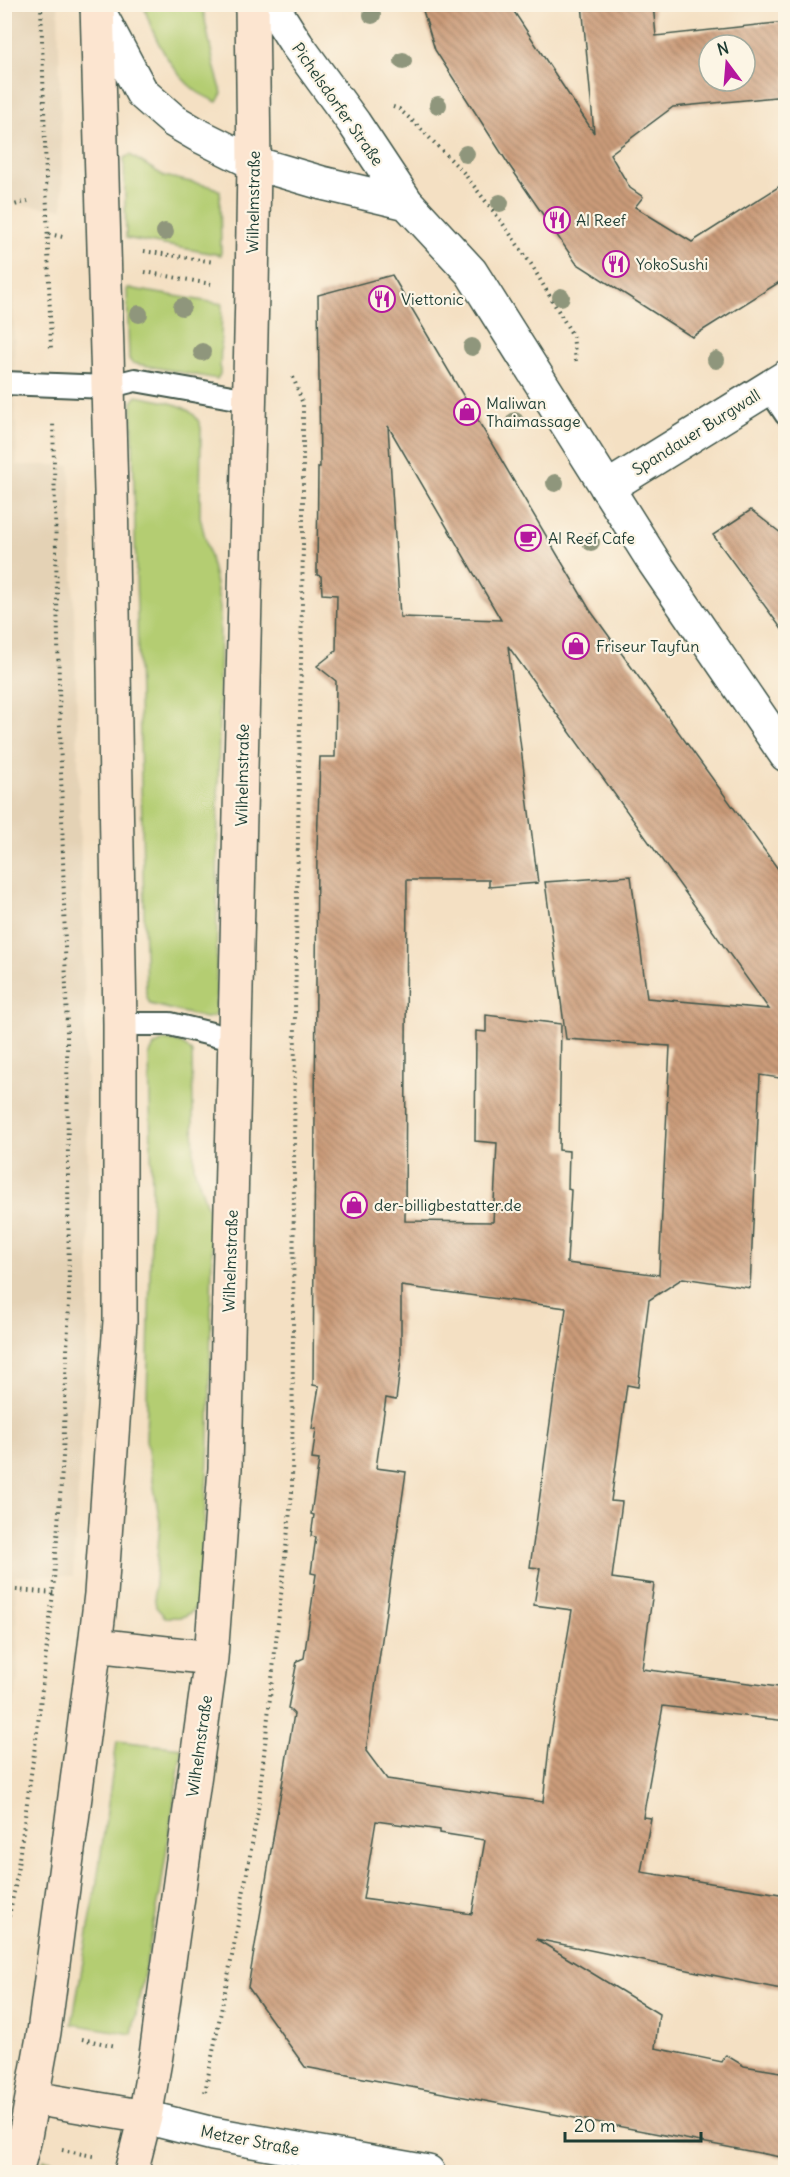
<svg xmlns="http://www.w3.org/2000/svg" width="790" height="2177" font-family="Delius,sans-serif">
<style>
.built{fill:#e4d2b5}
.grass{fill:#b4cd72;stroke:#6a8553;stroke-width:1.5}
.building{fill:url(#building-back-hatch);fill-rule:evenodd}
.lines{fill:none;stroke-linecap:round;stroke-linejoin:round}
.service-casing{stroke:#3f5549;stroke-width:26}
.minor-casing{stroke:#3f5549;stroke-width:36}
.tertiary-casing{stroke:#3f5549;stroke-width:36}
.secondary-casing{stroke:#3f5549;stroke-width:36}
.path{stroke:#3f5549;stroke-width:4;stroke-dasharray:1.5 4.5;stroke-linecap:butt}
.service{stroke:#fff;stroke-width:22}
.minor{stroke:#fff;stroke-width:33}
.tertiary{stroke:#fff;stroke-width:33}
.secondary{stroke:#fce5d0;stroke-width:33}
.tree{fill:#8f967b}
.labels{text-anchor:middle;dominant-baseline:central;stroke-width:4.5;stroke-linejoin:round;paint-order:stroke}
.street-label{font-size:16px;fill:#1f3d34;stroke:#fcf5e5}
.poi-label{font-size:16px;fill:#1f3d34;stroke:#fcf5e5;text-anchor:start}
</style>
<defs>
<pattern id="building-back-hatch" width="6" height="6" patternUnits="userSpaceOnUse" patternTransform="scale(1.5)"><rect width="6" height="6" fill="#cb9b79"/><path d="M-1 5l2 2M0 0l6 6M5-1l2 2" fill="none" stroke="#a48064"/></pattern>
</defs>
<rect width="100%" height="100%" fill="#fcf5e5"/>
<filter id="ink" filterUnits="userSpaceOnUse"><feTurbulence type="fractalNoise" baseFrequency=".0167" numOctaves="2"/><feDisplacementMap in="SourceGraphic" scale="12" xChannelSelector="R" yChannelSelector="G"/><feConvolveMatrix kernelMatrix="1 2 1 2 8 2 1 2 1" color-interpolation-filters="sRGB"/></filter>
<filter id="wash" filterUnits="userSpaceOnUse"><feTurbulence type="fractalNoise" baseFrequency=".008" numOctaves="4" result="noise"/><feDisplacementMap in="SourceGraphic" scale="24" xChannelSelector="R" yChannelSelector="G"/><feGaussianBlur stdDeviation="1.35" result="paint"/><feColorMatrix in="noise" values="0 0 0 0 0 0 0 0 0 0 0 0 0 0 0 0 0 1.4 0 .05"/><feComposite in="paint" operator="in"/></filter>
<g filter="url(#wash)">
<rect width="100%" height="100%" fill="#f4e0c3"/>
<!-- built -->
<path class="built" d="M58,4L63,209L11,204L17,465H70L85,1007L90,1290L73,1576H15L18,1679L5,1763L4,5Z"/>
<!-- grass -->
<path class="grass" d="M144,5H202L214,65L222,93L217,102C211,99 203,96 196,91C172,73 151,34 144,5Z
M130,155L164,176L213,187L220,191L221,255L126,238L124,158Z
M127,288L222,304L220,374L217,379L132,363L129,359Z
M137,396C159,401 195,402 201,428L200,517L214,574L220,607L216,1012L213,1017L205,1018L150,1004L146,995L132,402Z
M165,1040C177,1041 185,1043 192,1053L194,1167L208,1210L212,1250L209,1443L199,1603C189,1618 182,1618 165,1617L156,1607L154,1593L160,1523L146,1440L152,1194L149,1056L154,1046Z
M117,1741L182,1748L160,1894L132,2034L72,2024L96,1888Z
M44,2160L99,2170L98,2172H41Z"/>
<g id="blocks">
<!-- building -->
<path class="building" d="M421,4H509L594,133L582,4H653L656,36L786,22V96L673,107L610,154L630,188L643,197L635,207L692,242L786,182V278L692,337L576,263L509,165L435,50ZM709,45H745V81H709Z
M392,275L590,610L786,880V1079L760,1075L750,1288L683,1278L649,1300L638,1387L627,1385L611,1501L622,1502L612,1578L654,1584L642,1669L786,1688V1721L663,1706L643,1817L651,1818L641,1872L786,1895V1990L536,1939L659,2014L655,2048L722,2062L726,2055L744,2066L786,2073V2158L305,2067L248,1987L294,1714L288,1708L297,1661L304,1658L316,1574L311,1573L316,1537L311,1536L314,1515L311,1514L319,1460L312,1459L316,1429H312L319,1386L313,1385L317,848L320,757H335L336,681L317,666L336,651L337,595L322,594L321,576L317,575L318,467H320L318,295ZM388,426L501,620L400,617ZM508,646L769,1009L647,998L631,876L545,882L566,1039L670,1046L659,1275L567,1263L571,1190L568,1189L569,1151L559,1150L561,1024L486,1015V1032L476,1031L475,1141L497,1143L493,1222L405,1221L407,880H489V887L538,883ZM401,1286L566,1308L530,1567L540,1568L534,1605L572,1610L549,1747L543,1802L387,1779L366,1751L406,1472L376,1468L386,1398L396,1400L401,1361ZM376,1821L440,1830V1833L485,1840L472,1914L363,1899Z
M751,510L786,537V635L713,535Z"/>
</g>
</g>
<g filter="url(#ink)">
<use href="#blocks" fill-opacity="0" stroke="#3f5549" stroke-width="1.5"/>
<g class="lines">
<defs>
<path id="service" d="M4,383L107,387L135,380L249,400
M768,387L786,414
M120,1024H170L236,1040"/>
<path id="minor" d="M607,488L786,377
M145,2117L213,2134L428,2172"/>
<path id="tertiary" d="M271,4L297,45L354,123L407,203L471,272L654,562L786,755
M97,8L142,93L174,121L198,135L254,163L322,183L407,203"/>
<path id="secondary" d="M95,1645L211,1658
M33,2098L145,2117
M16,2172L24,2142L44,2032L95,1645L101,1594L120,1321V1024L111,491L97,4
M131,2172L145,2117L156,2055L211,1658L225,1468L252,291L254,163L252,4"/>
</defs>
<!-- service casing -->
<use href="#service" class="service-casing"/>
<!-- minor casing -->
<use href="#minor" class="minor-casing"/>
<!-- tertiary casing -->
<use href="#tertiary" class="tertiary-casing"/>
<!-- secondary casing -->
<use href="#secondary" class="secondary-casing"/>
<!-- path -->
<path class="path" d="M41,4L51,351
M393,107L399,109L415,123L463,172L501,221L531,264L573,336L576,361
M4,208L28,201
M49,234L63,237
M144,251L214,262
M145,272L211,284
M4,1589L55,1593
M4,1940L15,1887L37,1732L53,1593L63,1456L69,1300L67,1034L53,421
M82,2039L116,2046
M205,2092L234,1946L258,1810L292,1492L295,1011L303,544V404L293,377
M62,2150L93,2156"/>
<!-- service -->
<use href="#service" class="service"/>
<!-- minor -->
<use href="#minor" class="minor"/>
<!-- tertiary -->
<use href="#tertiary" class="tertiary"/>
<!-- secondary -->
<use href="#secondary" class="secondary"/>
</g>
<!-- trees -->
<g class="tree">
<circle cx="372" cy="15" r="9"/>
<circle cx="403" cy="61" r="9"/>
<circle cx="438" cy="105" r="9"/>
<circle cx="466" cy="154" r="9"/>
<circle cx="500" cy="203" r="9"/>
<circle cx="165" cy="232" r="9"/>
<circle cx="561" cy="297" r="9"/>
<circle cx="182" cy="307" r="9"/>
<circle cx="139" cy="314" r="9"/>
<circle cx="472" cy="347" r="9"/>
<circle cx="202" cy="352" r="9"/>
<circle cx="716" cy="360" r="9"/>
<circle cx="515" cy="421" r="9"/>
<circle cx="555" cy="483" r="9"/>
<circle cx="591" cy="542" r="9"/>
</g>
</g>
<!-- icons -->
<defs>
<symbol id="restaurant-ring" viewBox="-11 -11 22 22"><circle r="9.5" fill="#fcf5e5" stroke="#b5179e" stroke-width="1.5"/><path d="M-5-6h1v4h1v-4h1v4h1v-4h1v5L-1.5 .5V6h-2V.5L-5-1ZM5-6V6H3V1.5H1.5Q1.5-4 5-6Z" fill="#b5179e"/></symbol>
<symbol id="shop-ring" viewBox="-11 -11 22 22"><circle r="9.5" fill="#fcf5e5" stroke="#b5179e" stroke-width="1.5"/><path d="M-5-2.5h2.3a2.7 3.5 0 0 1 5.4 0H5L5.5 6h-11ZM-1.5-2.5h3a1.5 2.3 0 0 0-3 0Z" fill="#b5179e"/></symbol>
<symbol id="cafe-ring" viewBox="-11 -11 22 22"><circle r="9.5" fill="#fcf5e5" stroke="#b5179e" stroke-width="1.5"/><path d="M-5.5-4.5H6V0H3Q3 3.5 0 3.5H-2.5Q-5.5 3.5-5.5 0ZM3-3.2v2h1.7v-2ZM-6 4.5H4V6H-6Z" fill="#b5179e"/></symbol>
</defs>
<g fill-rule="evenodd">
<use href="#restaurant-ring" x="542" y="205" width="30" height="30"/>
<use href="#restaurant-ring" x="601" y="249" width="30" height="30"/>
<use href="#restaurant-ring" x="367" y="284" width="30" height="30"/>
<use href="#shop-ring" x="452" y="397" width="30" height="30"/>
<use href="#cafe-ring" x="513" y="523" width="30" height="30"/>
<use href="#shop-ring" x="561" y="631" width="30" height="30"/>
<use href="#shop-ring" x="339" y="1190" width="30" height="30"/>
</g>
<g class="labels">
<!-- street labels -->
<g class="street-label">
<text transform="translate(338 104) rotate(55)">Pichelsdorfer Straße</text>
<text transform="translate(253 202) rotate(-89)">Wilhelmstraße</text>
<text transform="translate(696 432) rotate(-32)">Spandauer Burgwall</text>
<text transform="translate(242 775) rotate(-89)">Wilhelmstraße</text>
<text transform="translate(230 1261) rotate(-88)">Wilhelmstraße</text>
<text transform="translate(199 1746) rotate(-82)">Wilhelmstraße</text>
<text transform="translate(250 2140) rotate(11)">Metzer Straße</text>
</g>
<!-- poi labels -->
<g class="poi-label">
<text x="576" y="220">Al Reef</text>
<text x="636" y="264">YokoSushi</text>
<text x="401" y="299">Viettonic</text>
<text x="486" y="403">Maliwan<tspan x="486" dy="18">Thaimassage</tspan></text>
<text x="548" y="538">Al Reef Cafe</text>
<text x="596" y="646">Friseur Tayfun</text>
<text x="374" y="1205">der-billigbestatter.de</text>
</g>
</g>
<!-- margin -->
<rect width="790" height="2177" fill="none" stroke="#fcf5e5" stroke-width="24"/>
<!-- north arrow -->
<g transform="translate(727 63) rotate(344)"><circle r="28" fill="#fcf5e5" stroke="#a4ab9e" stroke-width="1.5"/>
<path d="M0-4.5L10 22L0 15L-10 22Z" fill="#b5179e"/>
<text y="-9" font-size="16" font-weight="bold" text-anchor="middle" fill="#1f3d34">N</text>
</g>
<!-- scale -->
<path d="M565 2132v9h136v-9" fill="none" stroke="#1f3d34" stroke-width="3"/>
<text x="574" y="2132" font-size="18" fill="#1f3d34" stroke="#fcf5e5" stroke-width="4.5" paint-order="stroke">20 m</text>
</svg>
